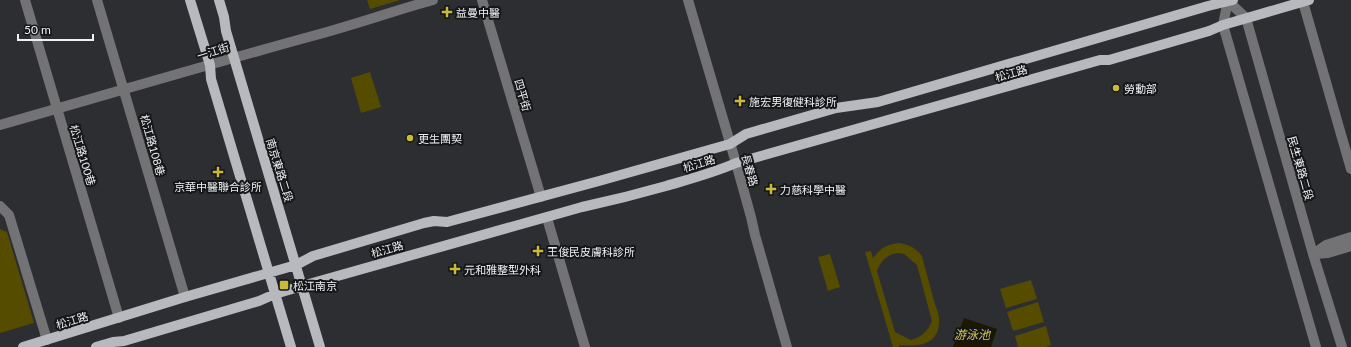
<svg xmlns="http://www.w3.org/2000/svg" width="1351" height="347" font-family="Lato,'Noto Sans TC',sans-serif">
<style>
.green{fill:#554c00;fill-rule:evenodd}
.water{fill:#1c1800}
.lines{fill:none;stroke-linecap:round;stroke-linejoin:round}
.minor{stroke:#737376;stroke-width:10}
.major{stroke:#b7b9be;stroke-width:10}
.poi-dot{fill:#cbba39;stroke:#151618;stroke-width:1.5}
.labels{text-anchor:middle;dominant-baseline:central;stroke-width:4;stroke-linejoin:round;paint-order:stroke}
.poi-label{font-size:11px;fill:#eff0f3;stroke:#151618;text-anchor:start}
.street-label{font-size:11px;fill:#eff0f3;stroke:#151618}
.water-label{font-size:12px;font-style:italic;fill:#dbca55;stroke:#151618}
</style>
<rect width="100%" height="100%" fill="#2c2e32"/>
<!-- green -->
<path class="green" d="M367,0H400L370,9Z
M370,72L381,107L361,113L351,78Z
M0,229L7,232L34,323L0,333Z
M899,243C910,245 916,248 922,256C926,271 930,286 934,301C936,308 940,315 939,322C939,345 918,347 899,345V347H893L865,252L871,251L873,258C882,247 886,245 899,243ZM898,253L904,254L917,265L932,321C927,332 922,337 911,340L895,332L877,271C881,261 887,254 898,253Z
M830,254L840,287L828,291L818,257Z
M1031,280L1037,299L1006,308L1000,289Z
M1038,302L1044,322L1013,331L1007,312Z
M1046,326L1051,345L1046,347H1018L1015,336Z"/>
<!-- water -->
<path class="water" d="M964,318L997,329L991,347H953Z"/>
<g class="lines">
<!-- minor -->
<path class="minor" d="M25,0L119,318
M97,0L185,297
M482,0L541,197
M688,0L736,163L751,217L755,235L787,347
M1228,0L1223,25L1316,347
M1228,1L1246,18L1313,254L1342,347
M1303,2L1351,169
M0,125C102,96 203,66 305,38C348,27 390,12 433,0
M0,206L9,215L47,340
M547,218L585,347
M1313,254L1326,245L1351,237
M1315,254L1328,253L1351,246"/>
<!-- major -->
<path class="major" d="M190,0L210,65L211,79L291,347
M219,0L224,17L226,31L320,347
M23,347L185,297L296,265L313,256L424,223L434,221L447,222L599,181L730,144L746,134L798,119L836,108L878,102L1208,6L1233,0
M96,347L113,342L124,341L259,301L275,294L302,286L582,207C610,201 638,194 666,186C690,179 713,173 736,163L1100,60H1109L1209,31L1223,25L1309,0"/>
</g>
<!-- markers -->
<g class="poi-dot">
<path d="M445 6h4v4h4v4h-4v4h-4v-4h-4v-4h4z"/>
<circle cx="1116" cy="88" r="4"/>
<path d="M738 95h4v4h4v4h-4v4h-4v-4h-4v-4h4z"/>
<circle cx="410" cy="138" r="4"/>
<path d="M216 166h4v4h4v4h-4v4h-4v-4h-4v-4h4z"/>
<path d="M769 183h4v4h4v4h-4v4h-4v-4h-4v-4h4z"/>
<path d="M536 245h4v4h4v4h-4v4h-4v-4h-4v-4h4z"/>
<path d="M453 263h4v4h4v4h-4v4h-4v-4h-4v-4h4z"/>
<rect x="279" y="280" width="10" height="10" rx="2"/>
</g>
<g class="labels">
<!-- poi labels -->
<g class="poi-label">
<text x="456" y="12">益曼中醫</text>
<text x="1124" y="88">勞動部</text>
<text x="749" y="101">施宏男復健科診所</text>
<text x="418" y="138">更生團契</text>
<text x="218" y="186" text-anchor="middle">京華中醫聯合診所</text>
<text x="780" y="189">力慈科學中醫</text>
<text x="547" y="251">王俊民皮膚科診所</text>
<text x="464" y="269">元和雅整型外科</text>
<text x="293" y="285">松江南京</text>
</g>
<!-- street labels -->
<g class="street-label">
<text transform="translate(213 51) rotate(-17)">一江街</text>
<text transform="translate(1011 73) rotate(-16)">松江路</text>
<text transform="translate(523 95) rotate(74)">四平街</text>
<text transform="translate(153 145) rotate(74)">松江路108巷</text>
<text transform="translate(83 155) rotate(73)">松江路100巷</text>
<text transform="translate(699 163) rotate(-17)">松江路</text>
<text transform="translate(1301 168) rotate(74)">民生東路二段</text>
<text transform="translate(280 170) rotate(73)">南京東路二段</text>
<text transform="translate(750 170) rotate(74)">長春路</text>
<text transform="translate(387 249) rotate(-16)">松江路</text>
<text transform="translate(72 320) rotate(-17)">松江路</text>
</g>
<!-- water labels -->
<g class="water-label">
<text x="972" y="334">游泳池</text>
</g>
</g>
<!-- scale -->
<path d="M18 34v6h75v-6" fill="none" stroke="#eff0f3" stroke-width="2"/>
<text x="24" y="34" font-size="12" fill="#eff0f3" stroke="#151618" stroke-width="3" paint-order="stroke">50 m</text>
</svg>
